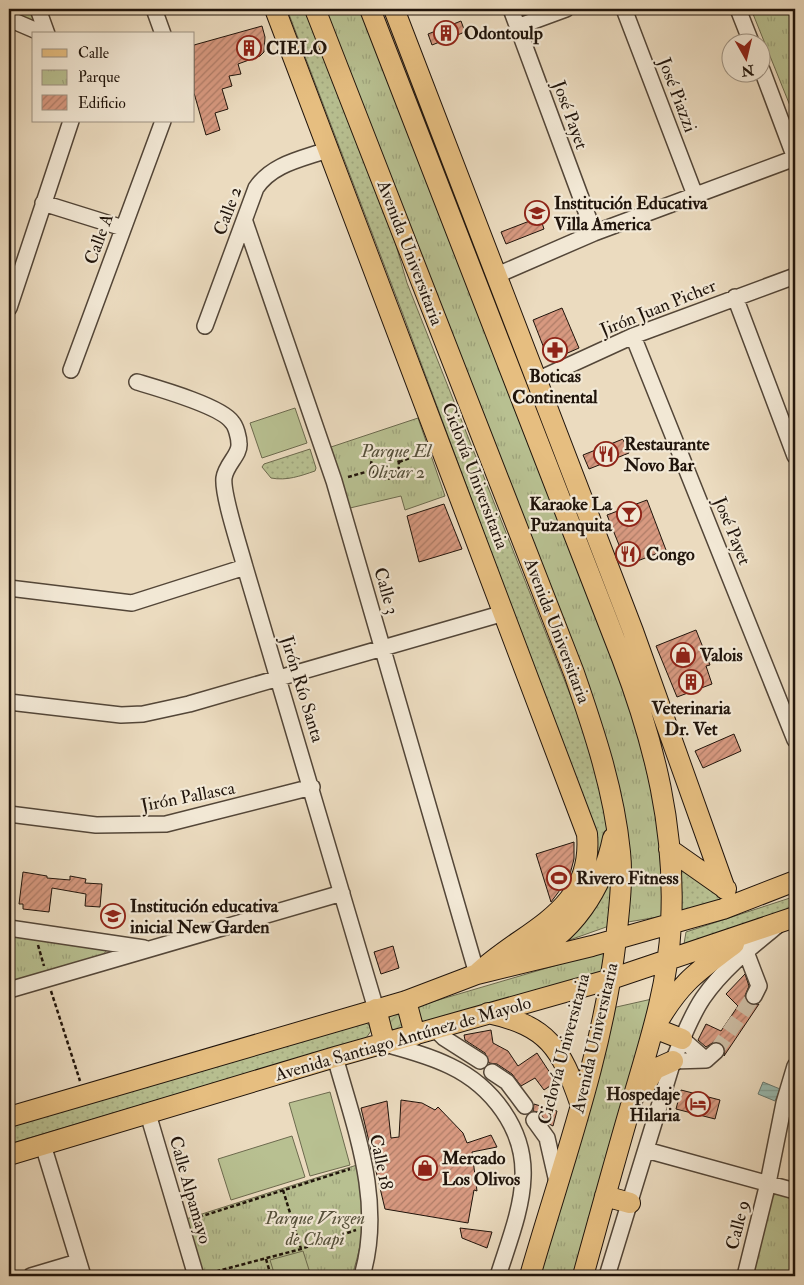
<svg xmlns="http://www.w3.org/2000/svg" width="804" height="1285" font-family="'IM FELL Double Pica',serif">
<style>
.grass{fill:url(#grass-dots);stroke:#6c6a4e}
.park{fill:url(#park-tufts);stroke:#6c6a4e}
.garden{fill:url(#garden-furrows);stroke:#6c6a4e}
.pitch{fill:#b8c091;stroke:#6c6a4e}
.water{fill:url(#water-rules);stroke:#68786f}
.building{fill:url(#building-hatch);stroke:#20140b}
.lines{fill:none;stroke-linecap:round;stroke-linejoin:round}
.minor-tunnel{stroke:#cdbda4;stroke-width:15;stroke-dasharray:15 8;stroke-linecap:butt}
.minor-casing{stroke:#534638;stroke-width:18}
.major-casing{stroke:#20140b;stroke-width:22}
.path{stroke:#20140b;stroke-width:2.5;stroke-dasharray:4 2.5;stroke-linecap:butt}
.minor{stroke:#f2e8d5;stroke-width:15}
.major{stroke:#e6be80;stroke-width:20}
.labels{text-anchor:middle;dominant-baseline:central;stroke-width:4.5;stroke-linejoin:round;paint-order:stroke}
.poi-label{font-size:18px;font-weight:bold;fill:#20140b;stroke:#f2e8d5;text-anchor:start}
.street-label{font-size:18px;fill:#20140b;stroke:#f2e8d5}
.park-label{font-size:18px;font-style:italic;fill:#55503a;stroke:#f2e8d5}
</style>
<defs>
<pattern id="grass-dots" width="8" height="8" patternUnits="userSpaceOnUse" patternTransform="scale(1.25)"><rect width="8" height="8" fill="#b8c091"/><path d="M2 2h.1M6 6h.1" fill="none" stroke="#9ea47c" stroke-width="1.8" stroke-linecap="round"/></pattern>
<pattern id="park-tufts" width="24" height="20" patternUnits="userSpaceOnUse" patternTransform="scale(1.25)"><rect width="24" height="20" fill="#b8c091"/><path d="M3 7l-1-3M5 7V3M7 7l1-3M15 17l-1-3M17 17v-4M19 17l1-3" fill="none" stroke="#9ea47c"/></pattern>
<pattern id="garden-furrows" width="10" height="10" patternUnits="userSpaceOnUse" patternTransform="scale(1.25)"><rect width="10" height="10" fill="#b8c091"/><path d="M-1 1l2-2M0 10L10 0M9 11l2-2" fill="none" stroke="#9ea47c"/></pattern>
<pattern id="water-rules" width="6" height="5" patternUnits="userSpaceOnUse" patternTransform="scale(1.25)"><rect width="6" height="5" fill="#98bbb1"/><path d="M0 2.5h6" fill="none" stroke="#83a097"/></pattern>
<pattern id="building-hatch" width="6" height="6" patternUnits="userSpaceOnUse" patternTransform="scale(1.25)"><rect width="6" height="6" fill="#d79980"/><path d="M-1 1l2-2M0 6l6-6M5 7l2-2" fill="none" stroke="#ae7c67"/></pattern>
</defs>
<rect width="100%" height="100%" fill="#ebdbbf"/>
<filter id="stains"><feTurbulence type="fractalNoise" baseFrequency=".004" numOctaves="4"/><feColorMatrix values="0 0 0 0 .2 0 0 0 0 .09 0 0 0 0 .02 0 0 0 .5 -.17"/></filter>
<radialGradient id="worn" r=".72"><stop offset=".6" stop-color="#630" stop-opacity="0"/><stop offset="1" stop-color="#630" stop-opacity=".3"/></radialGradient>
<!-- grass -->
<path class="grass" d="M287,9H306L391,228L407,283L583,727L604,805L608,832L597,869L586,809L404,317Z
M310,449L316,468L315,471C300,476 287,481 271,478L262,467L264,464Z
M680,869L717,891L720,894L721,900L680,916Z
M612,870L609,926L547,948Z
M793,897L795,909L684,944L686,932Z
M363,1021L369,1025L371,1031L366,1038L9,1144V1126Z"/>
<!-- park -->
<path class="park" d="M9,9H30L35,22L32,25L9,15Z
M323,9H361L633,714L660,827L664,916L628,922L626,834Z
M751,9H795V118Z
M418,418L445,496L405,510L401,496L350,508L331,447Z
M9,933L103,945L107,950L102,956L9,985Z
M608,950L606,971L425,1022L420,1020L418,1014V1006Z
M652,999L575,1276H538L612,1008Z
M357,1165C366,1212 366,1230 352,1276H203L186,1219Z
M773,1191L795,1197V1276H752Z"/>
<!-- garden -->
<path class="garden" d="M388 1022a8 8 0 1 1 16 0a8 8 0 1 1-16 0Z"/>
<!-- pitch -->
<path class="pitch" d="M295,408L307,443L262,458L250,423Z
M330,1092L350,1165L310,1176L289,1103Z
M292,1136L305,1177L231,1200L218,1159Z
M303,1251L311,1276H275L270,1260Z"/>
<!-- water -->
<path class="water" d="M763,1082L780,1089L775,1101L758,1094Z"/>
<!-- building -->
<path class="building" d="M461,21L465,32L432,45L428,34Z
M262,26L265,37L264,52L260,56L238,64L241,74L229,76L232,86L222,89L228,109L215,113L220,130L206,135L194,93V45Z
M540,217L544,229L506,244L501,232Z
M562,308L579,348L554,359L547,356L533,320Z
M623,439L629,453L589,469L583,455Z
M647,500L666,550L627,565L607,515Z
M444,504L462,549L419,562L407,516Z
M696,630L710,665L706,666L712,684L677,697L656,646Z
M734,734L741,751L703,768L695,751Z
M574,842V859L569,878L551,902L536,854Z
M23,872L47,876V878L70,880V876L86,879L85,883L102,884L100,907L85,906L86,894L52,888L49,912L23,909V904H19Z
M393,946L399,968L381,974L374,952Z
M745,974L749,986L745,996L746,1001L750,1005L759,1004L724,1056L725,1049L719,1042H714L706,1047L698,1040L706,1024L721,1031L738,1006L726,994Z
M491,1030L493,1043L508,1051L518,1066L537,1053L556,1082L544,1090L535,1078L521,1086L512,1074L497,1064L489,1063L485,1053L465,1040L464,1035Z
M681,1090L720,1100L715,1119L676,1109Z
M401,1100L422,1103L435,1110L438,1107L463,1133L467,1143L491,1135L497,1147L472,1152L477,1191L474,1190L468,1223L385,1209L361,1108L387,1101L391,1138L399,1137Z
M534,1104L557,1111L553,1126L549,1124L538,1112L533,1111Z
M460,1228L492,1232L487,1248L462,1238Z"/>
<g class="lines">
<!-- minor-tunnel -->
<path class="minor-tunnel" d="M716,1051L754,996"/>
<defs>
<path id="minor" d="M38,9L47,34
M154,9L163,34
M511,9L594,233
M624,9L695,195
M738,9L751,42
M9,19L44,34
M517,27L566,9
M43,203L123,228
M245,222L334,481L477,974
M495,276L594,233L795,158L762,70
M735,297L795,456
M9,308L71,121
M205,326L256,188C273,163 303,159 330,149
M633,336L795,740
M71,370L163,121
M537,380L633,336L795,276
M137,382C157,388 221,406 232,422C236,426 239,438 239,444C240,455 226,464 224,478C222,494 240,548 245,567L376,1009
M9,588L132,603L245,567
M9,702L121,715L143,714L189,704L504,613
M9,814L96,825L166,824L312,787
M9,928L144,948
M746,952L759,986L754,996
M9,990L342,893
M435,1029L444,1038L480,1061
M682,1039L706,1060
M385,1044C407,1050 430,1056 450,1066C492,1086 525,1129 523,1177C522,1210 508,1244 498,1276
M335,1057C355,1129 384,1202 362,1276
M673,1061L706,1060L716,1051
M492,1072L507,1082L525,1106
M148,1114L196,1276
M534,1120L547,1138L557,1182
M43,1145L83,1276
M646,1150L795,1191
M31,1276L78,1262
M607,1276L673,1061C682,1040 690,1017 703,998C723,969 750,948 777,926
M745,1276L768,1183L784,1103L795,1066"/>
<path id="major" d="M275,9L587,834C594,913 524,929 477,974
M315,9L574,673C594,731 614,790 620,852C623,880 619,911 616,939C603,1054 562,1165 530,1276
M370,9L622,658C655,745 676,830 671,924C668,989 647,1050 629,1112C613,1167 598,1222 583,1276
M394,9L633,631L725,889
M669,849L726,889
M525,956C572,936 603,888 613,838
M406,1001L415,1035
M376,1009L385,1044
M488,1013C548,1026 561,1048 580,1103
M682,1039L654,1028C679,984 694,974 734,944
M642,1090L655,1069L673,1061
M9,1117L406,1001L477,974L592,946L723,909L795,881
M9,1155L335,1057L611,979L795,917
M605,1196L630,1203"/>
</defs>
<!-- minor casing -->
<use href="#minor" class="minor-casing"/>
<!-- major casing -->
<use href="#major" class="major-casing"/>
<!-- path -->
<path class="path" d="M371 465a14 14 0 1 1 28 0a14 14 0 1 1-28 0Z
M399,462L426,452
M348,477L373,470
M38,945L44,966
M51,991L80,1081
M283,1190L301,1249
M193,1219L350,1169
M266,1259L271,1276
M210,1273L301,1249L356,1230"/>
<!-- minor -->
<use href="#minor" class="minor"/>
<!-- major -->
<use href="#major" class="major"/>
</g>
<!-- icons -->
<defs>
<symbol id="building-ring" viewBox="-11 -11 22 22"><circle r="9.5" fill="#f2e8d5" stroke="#8f2418" stroke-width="1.5"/><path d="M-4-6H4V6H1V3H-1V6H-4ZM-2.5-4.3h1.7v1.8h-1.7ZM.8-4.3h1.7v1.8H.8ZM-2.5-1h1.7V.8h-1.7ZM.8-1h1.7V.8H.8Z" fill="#8f2418"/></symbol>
<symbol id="school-ring" viewBox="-11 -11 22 22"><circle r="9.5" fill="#f2e8d5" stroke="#8f2418" stroke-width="1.5"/><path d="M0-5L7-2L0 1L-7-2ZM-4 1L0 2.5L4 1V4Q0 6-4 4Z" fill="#8f2418"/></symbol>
<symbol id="pharmacy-ring" viewBox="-11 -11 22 22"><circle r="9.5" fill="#f2e8d5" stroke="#8f2418" stroke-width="1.5"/><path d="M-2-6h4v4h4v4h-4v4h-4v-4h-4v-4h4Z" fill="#8f2418"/></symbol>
<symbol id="restaurant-ring" viewBox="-11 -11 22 22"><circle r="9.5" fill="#f2e8d5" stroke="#8f2418" stroke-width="1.5"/><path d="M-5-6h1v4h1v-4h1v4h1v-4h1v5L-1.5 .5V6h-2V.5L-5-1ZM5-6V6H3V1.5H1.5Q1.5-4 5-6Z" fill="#8f2418"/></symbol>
<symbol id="bar-ring" viewBox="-11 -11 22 22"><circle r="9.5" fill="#f2e8d5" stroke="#8f2418" stroke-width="1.5"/><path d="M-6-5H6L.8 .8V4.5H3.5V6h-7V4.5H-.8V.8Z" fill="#8f2418"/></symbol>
<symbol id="shop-ring" viewBox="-11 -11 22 22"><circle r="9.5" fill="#f2e8d5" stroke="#8f2418" stroke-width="1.5"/><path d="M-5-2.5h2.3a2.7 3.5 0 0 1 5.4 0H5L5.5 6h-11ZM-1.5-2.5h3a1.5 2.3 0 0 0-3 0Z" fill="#8f2418"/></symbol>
<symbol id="stadium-ring" viewBox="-11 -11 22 22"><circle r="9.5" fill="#f2e8d5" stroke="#8f2418" stroke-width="1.5"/><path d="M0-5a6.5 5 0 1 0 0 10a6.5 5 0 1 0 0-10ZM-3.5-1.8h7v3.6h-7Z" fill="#8f2418"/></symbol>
<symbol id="hotel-ring" viewBox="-11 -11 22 22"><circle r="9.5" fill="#f2e8d5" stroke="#8f2418" stroke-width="1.5"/><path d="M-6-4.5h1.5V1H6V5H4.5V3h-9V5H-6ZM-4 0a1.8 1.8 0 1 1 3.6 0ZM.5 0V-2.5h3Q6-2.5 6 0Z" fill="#8f2418"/></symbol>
</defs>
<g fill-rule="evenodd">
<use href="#building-ring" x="432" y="19" width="28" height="28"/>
<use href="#building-ring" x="235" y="34" width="28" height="28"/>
<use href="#school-ring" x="523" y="199" width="28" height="28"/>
<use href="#pharmacy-ring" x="541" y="336" width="28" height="28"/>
<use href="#restaurant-ring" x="592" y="440" width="28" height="28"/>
<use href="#bar-ring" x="615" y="500" width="28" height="28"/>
<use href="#restaurant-ring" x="614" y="540" width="28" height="28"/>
<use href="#shop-ring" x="669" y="641" width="28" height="28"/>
<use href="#building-ring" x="677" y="668" width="28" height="28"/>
<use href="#stadium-ring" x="545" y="864" width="28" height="28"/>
<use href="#school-ring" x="99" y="902" width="28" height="28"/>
<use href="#hotel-ring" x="684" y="1090" width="28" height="28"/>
<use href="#shop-ring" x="411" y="1154" width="28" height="28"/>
</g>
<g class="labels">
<!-- poi labels -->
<g class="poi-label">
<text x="464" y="33">Odontoulp</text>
<text x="266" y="48">CIELO</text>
<text x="554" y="203">Institución Educativa<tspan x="554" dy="21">Villa America</tspan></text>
<text x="555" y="376" text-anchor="middle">Boticas<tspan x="555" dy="21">Continental</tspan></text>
<text x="624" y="444">Restaurante<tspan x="624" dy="21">Novo Bar</tspan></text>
<text x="612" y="504" text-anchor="end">Karaoke La<tspan x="612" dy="21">Puzanquita</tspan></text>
<text x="646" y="554">Congo</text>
<text x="700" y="655">Valois</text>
<text x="691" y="708" text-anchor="middle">Veterinaria<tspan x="691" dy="21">Dr. Vet</tspan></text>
<text x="576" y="878">Rivero Fitness</text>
<text x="130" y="906">Institución educativa<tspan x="130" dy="21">inicial New Garden</tspan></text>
<text x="680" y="1094" text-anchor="end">Hospedaje<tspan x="680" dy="21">Hilaria</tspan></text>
<text x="442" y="1158">Mercado<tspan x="442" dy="21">Los Olivos</tspan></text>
</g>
<!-- street labels -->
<g class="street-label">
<text transform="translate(677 95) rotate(69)">José Piazzi</text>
<text transform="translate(570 115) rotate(70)">José Payet</text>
<text transform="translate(228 211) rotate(-70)">Calle 2</text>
<text transform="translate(99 239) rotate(-70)">Calle A</text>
<text transform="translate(410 253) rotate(69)">Avenida Universitaria</text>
<text transform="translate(658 308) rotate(-22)">Jirón Juan Picher</text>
<text transform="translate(475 476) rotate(69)">Ciclovía Universitaria</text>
<text transform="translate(732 531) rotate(68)">José Payet</text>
<text transform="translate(386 591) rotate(74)">Calle 3</text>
<text transform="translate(557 631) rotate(69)">Avenida Universitaria</text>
<text transform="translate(302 689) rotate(73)">Jirón Río Santa</text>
<text transform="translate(188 797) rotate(-11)">Jirón Pallasca</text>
<text transform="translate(595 1038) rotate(-77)">Avenida Universitaria</text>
<text transform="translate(403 1039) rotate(-16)">Avenida Santiago Antúnez de Mayolo</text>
<text transform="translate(564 1049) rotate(-75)">Ciclovía Universitaria</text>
<text transform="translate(381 1162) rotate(78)">Calle 18</text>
<text transform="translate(190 1190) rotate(74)">Calle Alpamayo</text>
<text transform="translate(738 1225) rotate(-76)">Calle 9</text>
</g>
<!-- park labels -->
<g class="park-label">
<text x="396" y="451">Parque El<tspan x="396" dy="21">Olivar 2</tspan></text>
<text x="315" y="1218">Parque Virgen<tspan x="315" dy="21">de Chapi</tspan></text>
</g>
</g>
<!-- margin -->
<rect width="804" height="1285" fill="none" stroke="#ebdbbf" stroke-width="30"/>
<rect x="10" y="10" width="784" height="1265" fill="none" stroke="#20140b" stroke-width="2.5"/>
<rect x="15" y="15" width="774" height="1255" fill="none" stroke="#20140b"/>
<!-- legend -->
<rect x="32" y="32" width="162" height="90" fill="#f2e8d5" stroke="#9e9384"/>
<rect x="42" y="49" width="25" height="8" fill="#e6be80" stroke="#9e9384"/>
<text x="78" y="58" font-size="15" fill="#20140b">Calle</text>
<rect x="42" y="70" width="25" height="15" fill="url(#park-tufts)" stroke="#9e9384"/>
<text x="78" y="82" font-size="15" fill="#20140b">Parque</text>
<rect x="42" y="95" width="25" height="15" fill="url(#building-hatch)" stroke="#9e9384"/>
<text x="78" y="108" font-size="15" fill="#20140b">Edificio</text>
<!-- north arrow -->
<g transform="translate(746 58) rotate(172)"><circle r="24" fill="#f2e8d5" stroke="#9e9384"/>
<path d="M0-4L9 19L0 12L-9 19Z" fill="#8f2418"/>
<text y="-8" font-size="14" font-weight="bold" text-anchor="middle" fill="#20140b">N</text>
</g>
<rect width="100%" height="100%" filter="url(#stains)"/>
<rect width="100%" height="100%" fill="url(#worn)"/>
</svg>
